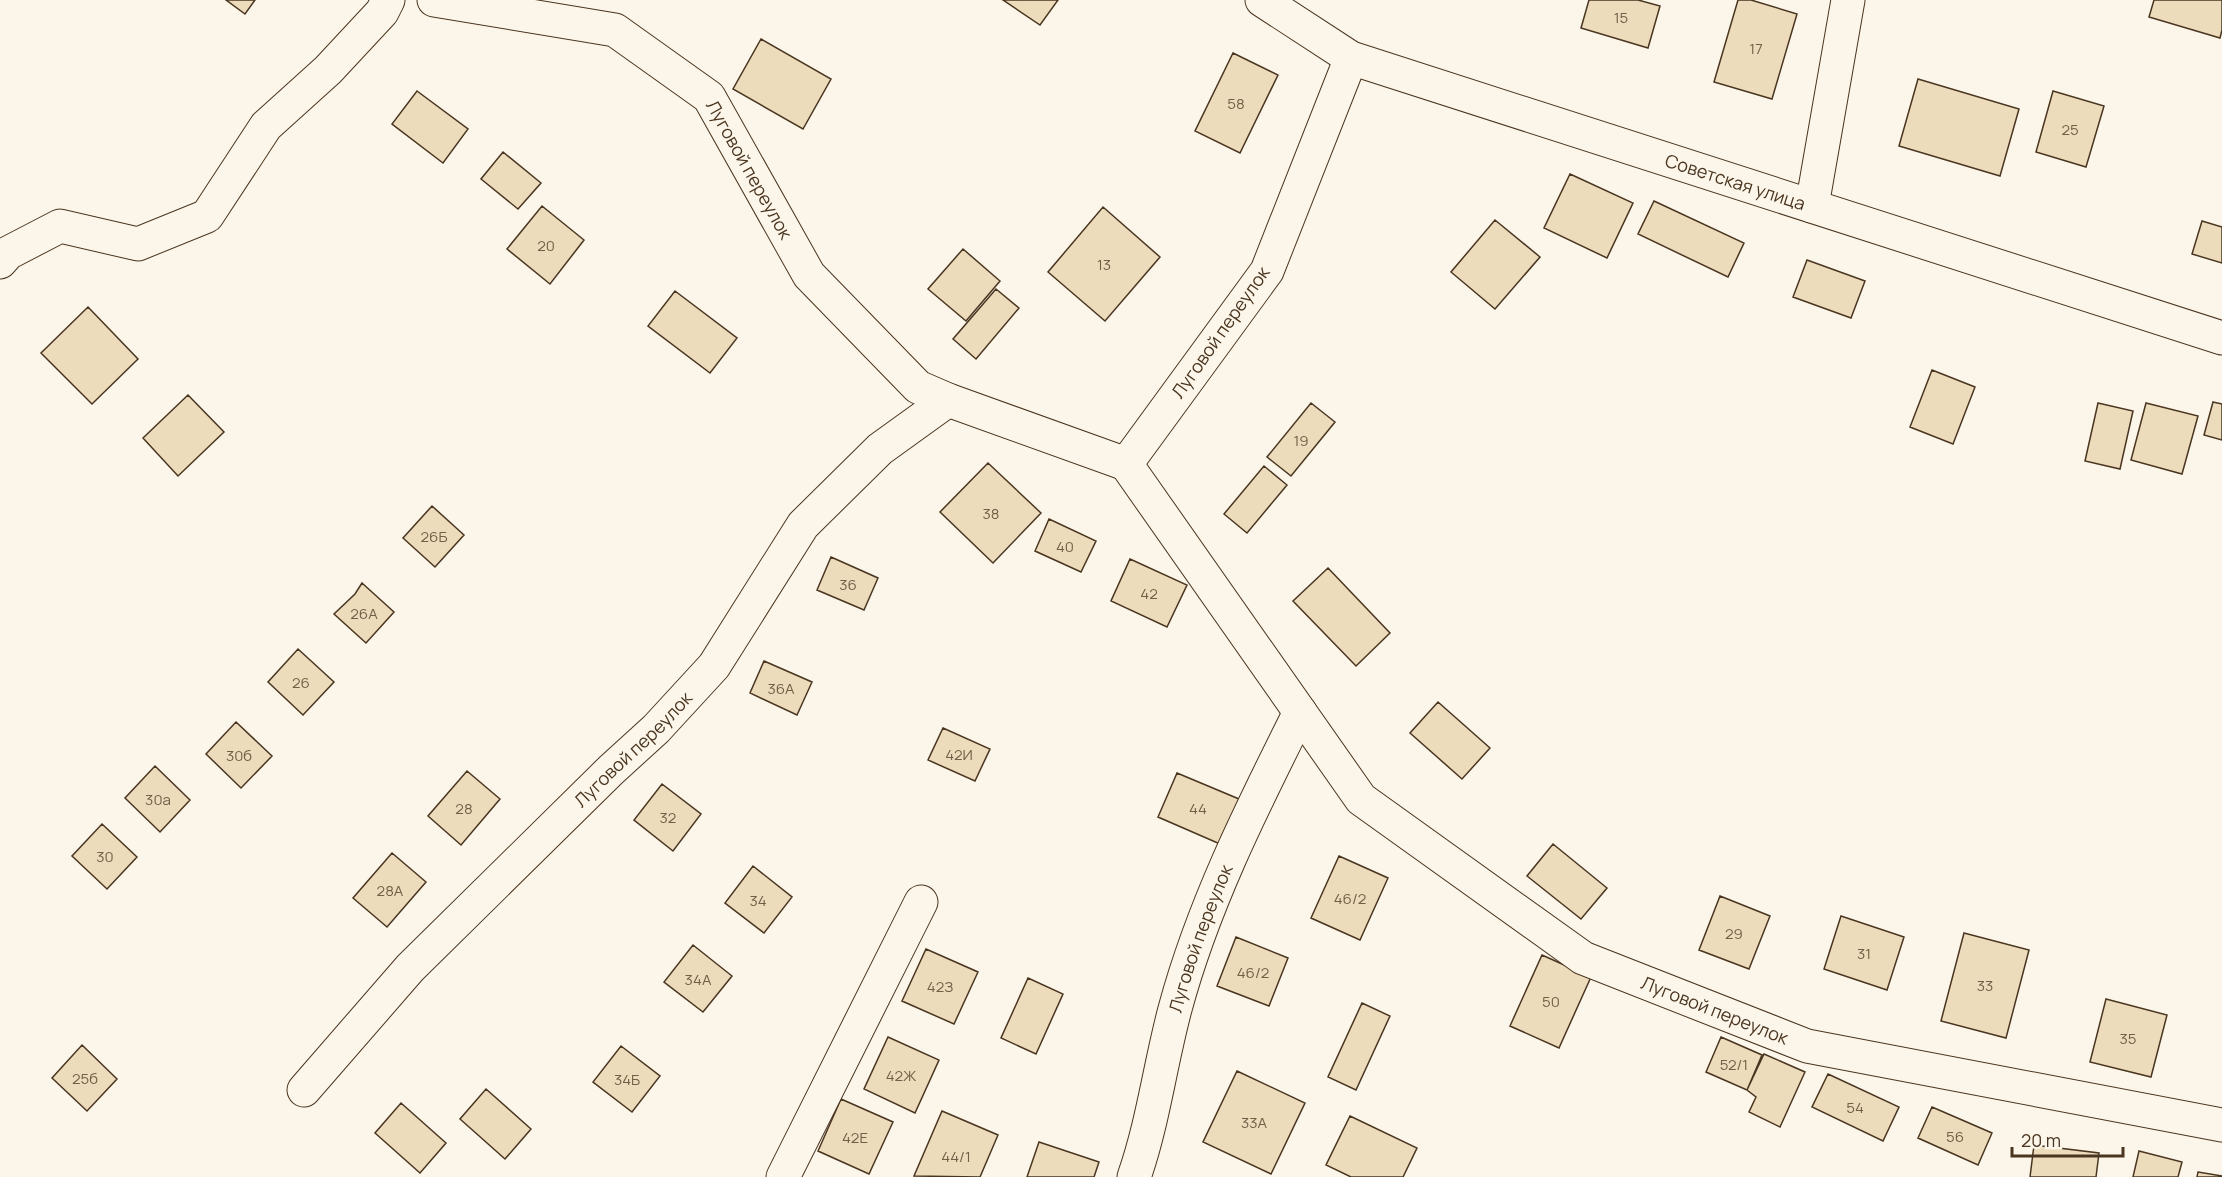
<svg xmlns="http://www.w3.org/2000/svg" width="2222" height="1177" font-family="Manrope,sans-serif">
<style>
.building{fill:#ecdcbc;stroke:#4a3520;stroke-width:1.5}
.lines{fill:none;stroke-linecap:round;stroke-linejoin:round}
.minor-casing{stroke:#4a3520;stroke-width:35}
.minor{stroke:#fbf6e9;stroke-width:33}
.labels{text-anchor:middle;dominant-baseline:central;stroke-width:4.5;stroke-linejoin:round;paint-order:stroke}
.number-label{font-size:15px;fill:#725f47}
.street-label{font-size:18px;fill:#4a3520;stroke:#fbf6e9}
</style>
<rect width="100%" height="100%" fill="#fbf6e9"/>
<!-- building -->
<path class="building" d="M226,0H255L245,14Z
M1003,0H1058L1040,25Z
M1589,0H1638L1660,6L1648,48L1581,28Z
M1738,0H1751L1797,14L1772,99L1714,82Z
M2154,0H2222V30L2220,38L2149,17Z
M761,39L831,79L803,129L733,89Z
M1233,53L1278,75L1240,153L1195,131Z
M1918,79L2019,109L2000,176L1899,146Z
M417,91L468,129L443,163L392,124Z
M2053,91L2104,106L2086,167L2036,152Z
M503,152L541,183L518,209L481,179Z
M1570,174L1633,203L1607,258L1544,228Z
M1654,201L1744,243L1728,277L1638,234Z
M542,206L584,240L550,284L507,249Z
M1103,207L1160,257L1105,321L1048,272Z
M1495,220L1540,257L1495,309L1451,272Z
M2202,221L2222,227V263L2192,254Z
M963,249L1000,281L966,321L928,289Z
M1807,260L1865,281L1851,318L1793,297Z
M996,289L1019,308L976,359L953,339Z
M675,291L737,338L710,373L648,326Z
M88,307L138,359L92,404L41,353Z
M1932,370L1975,387L1953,444L1910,427Z
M188,395L224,432L178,476L143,438Z
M2213,402L2222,404V440L2204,435Z
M1311,403L1335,422L1291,476L1267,457Z
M2098,403L2133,411L2120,469L2085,461Z
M2146,403L2198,416L2182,474L2131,460Z
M988,463L1041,513L993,563L940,512Z
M1264,466L1287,485L1247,533L1224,514Z
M432,506L464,535L435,567L403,538Z
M1049,519L1096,541L1081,572L1035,551Z
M831,557L878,578L864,610L817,590Z
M1130,559L1187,585L1167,627L1111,601Z
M1328,568L1390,633L1356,666L1293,601Z
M362,583L394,612L366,643L334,614L355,594Z
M298,649L334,682L303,715L268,682Z
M764,661L812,682L797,715L750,693Z
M1438,702L1490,748L1462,779L1410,733Z
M236,722L272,756L241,788L206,754Z
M943,728L990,749L975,781L928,760Z
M155,766L190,800L160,832L125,798Z
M467,771L500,799L461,845L428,816Z
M1177,773L1239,799L1220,844L1158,817Z
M662,784L701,814L673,851L634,820Z
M102,824L137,857L107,889L72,856Z
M1553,844L1607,888L1581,919L1527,876Z
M392,853L426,882L387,927L353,898Z
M1339,856L1388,878L1360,940L1311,918Z
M753,866L792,897L764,933L725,903Z
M1720,896L1770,916L1749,969L1699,950Z
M1841,916L1904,937L1887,990L1824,969Z
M1964,933L2029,950L2006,1038L1941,1021Z
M1236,937L1288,958L1269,1006L1217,986Z
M693,945L732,976L703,1012L664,982Z
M926,949L978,972L954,1024L902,1001Z
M1542,955L1591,977L1559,1048L1510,1026Z
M1028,978L1063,994L1036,1054L1001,1038Z
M2106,999L2167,1015L2151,1077L2090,1062Z
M1362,1003L1390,1016L1356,1090L1328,1077Z
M888,1037L939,1060L915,1113L864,1089Z
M1721,1037L1762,1055L1747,1090L1706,1072Z
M82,1045L117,1079L87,1111L52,1078Z
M621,1046L660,1076L632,1112L593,1082Z
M1764,1054L1805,1072L1780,1127L1749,1112L1756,1097L1747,1090Z
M1237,1071L1305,1103L1271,1174L1203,1142Z
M1828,1074L1899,1107L1883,1141L1812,1107Z
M486,1089L531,1129L505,1159L460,1119Z
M841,1099L893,1122L869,1174L818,1151Z
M401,1103L446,1143L420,1173L375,1133Z
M1932,1107L1992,1133L1978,1165L1918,1138Z
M942,1111L998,1135L980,1177L914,1176Z
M1350,1116L1417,1148L1403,1177H1351L1326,1165Z
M1039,1142L1099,1162L1094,1177H1027Z
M2034,1145L2099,1153L2096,1177H2030Z
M2139,1151L2182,1162L2178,1177H2133Z
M2198,1172L2222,1176V1177H2197Z"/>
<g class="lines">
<defs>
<g id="minor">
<path id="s1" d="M434,0L615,30L709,97L809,275L918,387L948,400L1126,464"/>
<path id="s2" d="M1262,0L1351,58L2222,338"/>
<path id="s3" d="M1351,58L1267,271L1126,464L1361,799L1583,958L1807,1046L2222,1125"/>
<path d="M1812,206L1848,0"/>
<path d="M0,262L8,253L60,226L138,244L207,216L266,126L328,70L382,12L388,0"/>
<path id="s4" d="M304,1090L410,968L611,770L656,729L714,666L803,525L880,449L948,400"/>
<path d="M783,1177L921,902"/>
<path id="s5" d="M1134,1177C1153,1123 1160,1065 1175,1009C1203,905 1252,808 1300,712"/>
</g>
</defs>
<!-- minor casing -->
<use href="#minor" class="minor-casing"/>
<!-- minor -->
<use href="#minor" class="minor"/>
</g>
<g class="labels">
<!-- number labels -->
<g class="number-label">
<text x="1621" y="17">15</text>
<text x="1756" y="48">17</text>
<text x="1236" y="103">58</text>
<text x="2070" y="129">25</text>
<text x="546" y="245">20</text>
<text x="1104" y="264">13</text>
<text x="1301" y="440">19</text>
<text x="991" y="513">38</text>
<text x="434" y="536">26Б</text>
<text x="1065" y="546">40</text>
<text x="848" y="584">36</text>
<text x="1149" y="593">42</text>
<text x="364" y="613">26А</text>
<text x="301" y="682">26</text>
<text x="781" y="688">36А</text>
<text x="959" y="754">42И</text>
<text x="239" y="755">30б</text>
<text x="158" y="799">30а</text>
<text x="464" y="808">28</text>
<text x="1198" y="808">44</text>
<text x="668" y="817">32</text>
<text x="105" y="856">30</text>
<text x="390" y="890">28А</text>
<text x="1350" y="898">46/2</text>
<text x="758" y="900">34</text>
<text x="1734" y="933">29</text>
<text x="1864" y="953">31</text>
<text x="1253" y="972">46/2</text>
<text x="698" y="979">34А</text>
<text x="1985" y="985">33</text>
<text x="940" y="986">42З</text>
<text x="1551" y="1001">50</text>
<text x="2128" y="1038">35</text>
<text x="1734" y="1064">52/1</text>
<text x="901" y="1075">42Ж</text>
<text x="85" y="1078">25б</text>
<text x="627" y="1079">34Б</text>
<text x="1855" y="1107">54</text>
<text x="1254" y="1122">33А</text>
<text x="1955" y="1136">56</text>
<text x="855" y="1137">42Е</text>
<text x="956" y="1156">44/1</text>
</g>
<!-- street labels -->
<g class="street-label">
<text stroke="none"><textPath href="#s1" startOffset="382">Луговой переулок</textPath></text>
<text stroke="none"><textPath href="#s2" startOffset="510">Советская улица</textPath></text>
<text transform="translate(1220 332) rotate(-55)">Луговой переулок</text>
<text stroke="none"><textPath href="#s4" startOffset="474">Луговой переулок</textPath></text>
<text stroke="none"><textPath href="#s5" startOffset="248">Луговой переулок</textPath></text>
<text stroke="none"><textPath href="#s3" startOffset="1292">Луговой переулок</textPath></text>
</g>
</g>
<!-- scale -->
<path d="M2012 1147v9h111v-9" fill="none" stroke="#4a3520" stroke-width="3"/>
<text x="2021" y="1147" font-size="18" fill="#4a3520" stroke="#fbf6e9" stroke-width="4.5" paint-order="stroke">20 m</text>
</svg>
